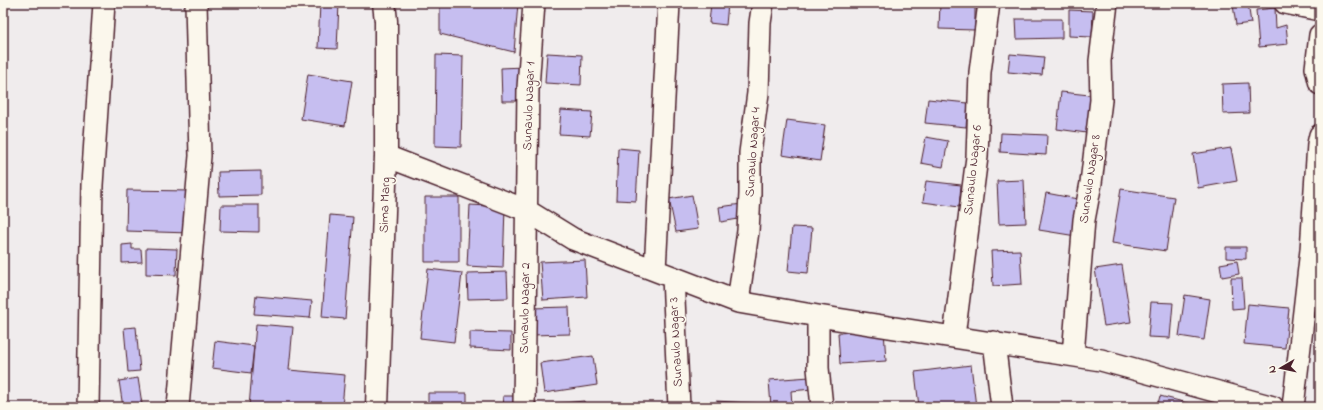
<svg xmlns="http://www.w3.org/2000/svg" width="1323" height="410" font-family="'Indie Flower',sans-serif">
<style>
.building{fill:#c6bef0;stroke:#4a1f2b}
.lines{fill:none;stroke-linecap:round;stroke-linejoin:round}
.street-casing{stroke:#4a1f2b;stroke-width:24}
.secondary-casing{stroke:#4a1f2b;stroke-width:25}
.street{stroke:#fbf7ec;stroke-width:21}
.secondary{stroke:#fbf7ec;stroke-width:22}
.labels{text-anchor:middle;dominant-baseline:central;stroke-width:3.5;stroke-linejoin:round;paint-order:stroke}
.street-label{font-size:13px;fill:#4a1f2b;stroke:#fbf7ec}
</style>
<rect width="100%" height="100%" fill="#f0eced"/>
<filter id="ink" filterUnits="userSpaceOnUse"><feTurbulence type="fractalNoise" baseFrequency=".025" numOctaves="2"/><feDisplacementMap in="SourceGraphic" scale="8" xChannelSelector="R" yChannelSelector="G"/><feConvolveMatrix kernelMatrix="1 2 1 2 8 2 1 2 1" color-interpolation-filters="sRGB"/></filter>
<g filter="url(#ink)">
<!-- building -->
<path class="building" d="M320,3H339L337,49L318,48Z
M440,3H518L514,52L440,34Z
M711,3H728L726,25L709,23Z
M940,3H975V30L939,29Z
M1243,3H1248L1251,23L1236,25L1233,5Z
M1275,8L1276,28L1286,25L1288,44L1259,47L1256,10Z
M1069,10L1093,11L1092,37L1069,36Z
M1016,19H1062V38L1017,39Z
M547,53L582,55L581,85L545,83Z
M1010,54L1044,57L1042,75L1008,72Z
M436,55L463,56L461,147L435,146Z
M524,67L525,101H502L501,68Z
M308,74L352,81L345,126L301,119Z
M1248,83L1249,113L1223,114L1222,84Z
M1061,92L1099,96L1094,134L1057,129Z
M928,99L968,103L966,127L925,123Z
M561,110L592,112L590,136L559,134Z
M787,120L825,125L820,161L782,155Z
M1001,133L1047,135L1046,155L1000,152Z
M926,137L948,141L943,167L921,163Z
M618,148L639,150L636,201L616,200Z
M1231,148L1237,181L1198,188L1193,154Z
M261,171V195L219,196L218,172Z
M1024,180L1026,223L999,224L997,181Z
M926,181L961,185L959,207L923,202Z
M1121,189L1174,197L1166,251L1112,243Z
M127,190L191,191L190,233L126,231Z
M1046,193L1083,200L1076,236L1039,230Z
M692,195L698,229L676,232L669,199Z
M425,197H459V262H425Z
M742,204L744,218L721,222L719,207Z
M221,205H259V232L220,231Z
M470,205L505,207L503,268L467,266Z
M330,215L353,217L345,319L322,317Z
M792,227L812,228L808,273L788,271Z
M132,244V249H141L142,262L122,263V245Z
M1226,247H1246V259L1226,258Z
M146,248L177,249L176,275L146,274Z
M1020,250L1022,284L993,286L991,251Z
M585,260L587,297L543,300L540,262Z
M1237,261L1239,274L1222,277L1220,264Z
M1122,265L1131,322L1104,326L1095,269Z
M428,269L462,273L454,342L420,338Z
M507,272L508,298L468,299L467,273Z
M1231,278H1242L1244,308L1232,309Z
M1185,295L1210,299L1204,340L1179,336Z
M256,296L312,301L310,318L254,314Z
M1151,302L1173,303L1170,338L1148,337Z
M1248,304L1289,308L1285,348L1244,344Z
M569,307L570,334L531,335V308Z
M256,324L293,327L289,370L345,375L342,407H249Z
M136,327L140,371L128,372L124,328Z
M884,330L886,361L840,364L838,333Z
M470,332L511,333V350L470,348Z
M215,341L254,346L251,373L212,368Z
M593,356L597,385L544,393L540,363Z
M971,365L976,407H919L915,372Z
M810,377L812,389L791,391L792,405L771,407L769,380Z
M138,378L142,404L123,407L119,381Z
M428,393H467V407H428Z
M503,396H520V407H504Z
M1160,396L1203,407H1157Z
M584,401L585,407H543V405Z
M716,401L766,404V407H716Z"/>
<g class="lines">
<defs>
<path id="street" d="M1285,3L1320,10
M1320,35L1316,68L1320,84
M386,156L526,210L573,239L738,302L818,316L1101,360L1273,407
M655,270L669,3
M673,277L679,407
M738,302L748,231L750,194V153L758,93L760,23L763,3
M818,316V368L822,407
M954,336L977,157L980,72L989,3
M994,342L1002,407
M1073,355L1084,220L1091,183L1101,100L1100,61L1107,3
M88,407L92,185L104,3
M178,407L200,156L196,3
M524,407L528,88L534,3
M1293,407L1311,250L1318,144L1320,135"/>
<path id="secondary" d="M377,407L386,156V21L384,3"/>
</defs>
<!-- street casing -->
<use href="#street" class="street-casing"/>
<!-- secondary casing -->
<use href="#secondary" class="secondary-casing"/>
<!-- street -->
<use href="#street" class="street"/>
<!-- secondary -->
<use href="#secondary" class="secondary"/>
</g>
</g>
<g class="labels">
<!-- street labels -->
<g class="street-label">
<text transform="translate(529 106) rotate(-88)">Sunaulo Nagar 1</text>
<text transform="translate(753 152) rotate(-86)">Sunaulo Nagar 4</text>
<text transform="translate(973 170) rotate(-84)">Sunaulo Nagar 6</text>
<text transform="translate(1090 179) rotate(-82)">Sunaulo Nagar 8</text>
<text transform="translate(385 205) rotate(-88)">Sima Marg</text>
<text transform="translate(525 308) rotate(-89)">Sunaulo Nagar 2</text>
<text transform="translate(676 342) rotate(-93)">Sunaulo Nagar 3</text>
</g>
</g>
<!-- margin -->
<rect width="1323" height="410" fill="none" stroke="#fbf7ec" stroke-width="16"/>
<rect x="8" y="8" width="1307" height="394" fill="none" stroke="#4a1f2b" stroke-width="1.5" filter="url(#ink)"/>
<!-- north arrow -->
<g transform="translate(1281 368) rotate(261)" stroke="#fbf7ec" stroke-width="3" paint-order="stroke">
<path d="M0-3L7 15L0 10L-7 15Z" fill="#4a1f2b"/>
<text y="-6" font-size="11" font-weight="bold" text-anchor="middle" fill="#4a1f2b">N</text>
</g>
</svg>
